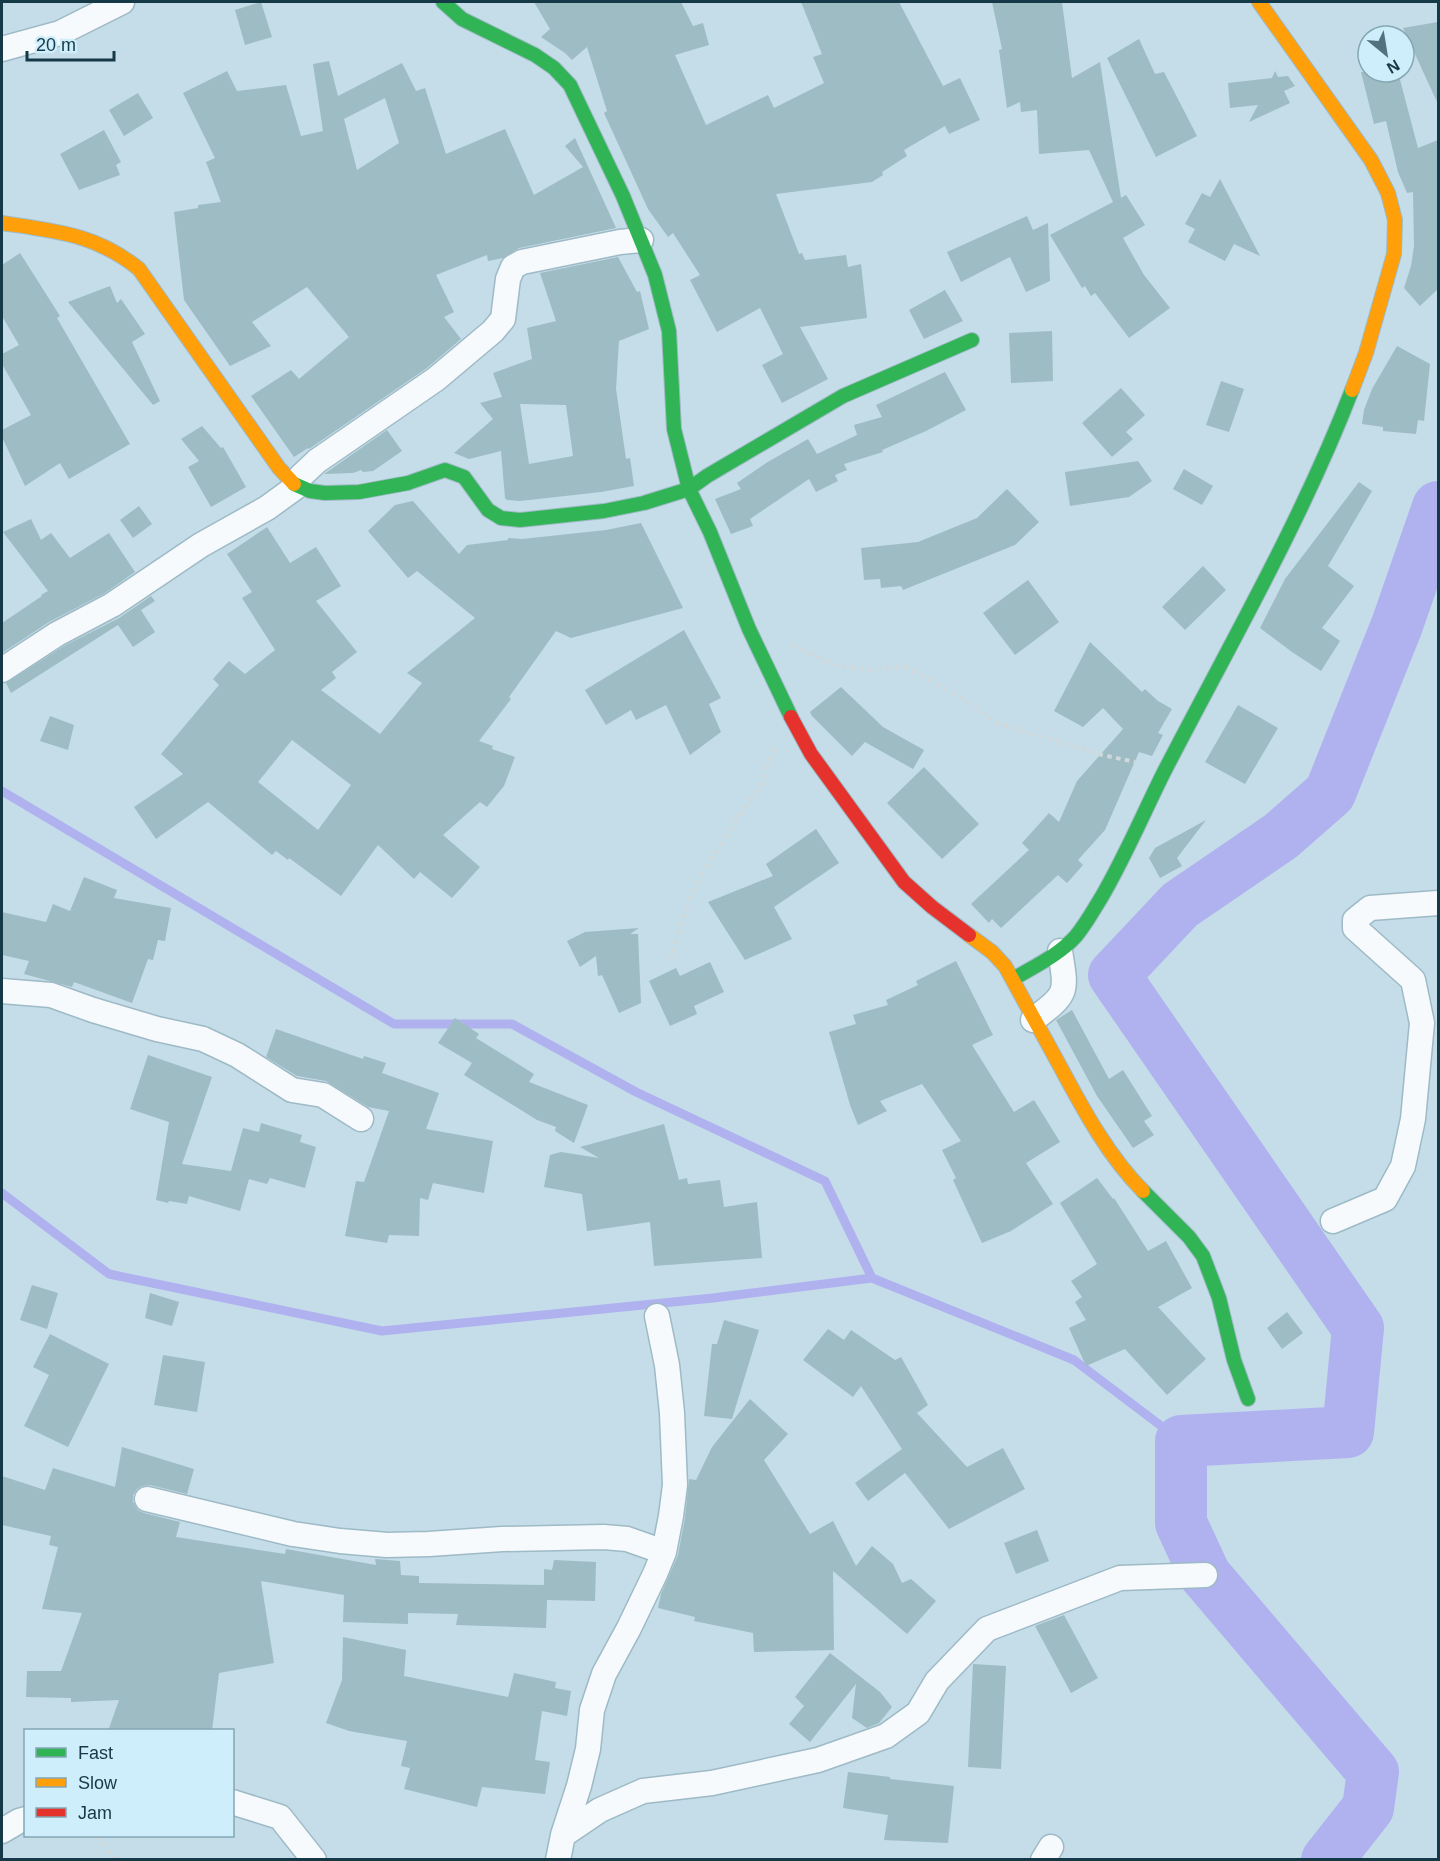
<svg xmlns="http://www.w3.org/2000/svg" width="1440" height="1861" font-family="Helvetica,sans-serif">
<style>
.lines{fill:none;stroke-linecap:round;stroke-linejoin:round}
.stream{stroke:#b0b2f0;stroke-width:9}
.river{stroke:#b0b2f0;stroke-width:52}
.building{fill:#9ebcc4;fill-rule:evenodd}
.street-casing{stroke:#9ebac6;stroke-width:27}
.fast-casing{stroke:#9ebac6;stroke-width:16}
.slow-casing{stroke:#9ebac6;stroke-width:16}
.jam-casing{stroke:#9ebac6;stroke-width:16}
.path{stroke:#cfd8db;stroke-width:4;stroke-dasharray:4.5 4.5;stroke-linecap:butt}
.street{stroke:#f6fafc;stroke-width:24}
.fast{stroke:#30b455;stroke-width:14}
.slow{stroke:#ff9f0a;stroke-width:14}
.jam{stroke:#e5322d;stroke-width:14}
</style>
<rect width="100%" height="100%" fill="#c4dde9"/>
<g class="lines">
<!-- stream -->
<path class="stream" d="M2,791L394,1024H512L636,1092L825,1181L872,1278
M2,1193L109,1274L382,1331L713,1298L872,1278L1074,1360L1181,1441"/>
<!-- river -->
<path class="river" d="M1327,1860L1368,1808L1373,1772L1205,1575L1181,1523V1441L1348,1432L1358,1328L1114,975L1180,905L1281,836L1330,793L1397,625L1438,507"/>
</g>
<!-- building -->
<path class="building" d="M261,2L272,37L245,45L235,10Z
M534,2H681L693,26L703,23L709,45L675,55L706,125L768,95L774,108L824,83L813,57L822,54L801,2H899L943,86L960,78L980,120L949,134L945,126L904,150L907,156L882,172L883,175L872,182L776,194L799,254L802,253L805,260L846,255L848,267L861,264L867,318L800,327L828,379L782,403L762,365L783,354L760,308L717,332L690,280L700,275L673,233L668,237L648,209L604,113L607,111L587,47L572,60L565,53L541,37L550,29Z
M992,2H1062L1072,78L1100,62L1121,198L1126,195L1145,225L1123,238L1144,275L1170,308L1129,338L1095,293L1091,296L1085,286L1082,288L1050,235L1113,202L1089,150L1039,154L1037,110L1021,112L1020,102L1007,108L999,50L1002,49Z
M1438,22V104L1403,28Z
M1139,39L1155,74L1164,72L1197,136L1156,157L1107,58Z
M329,61L338,96L402,63L416,91L425,88L446,154L505,129L534,195L583,167L565,146L575,138L616,228L519,248L503,258L488,261L487,255L436,275L454,312L444,317L461,339L427,368L309,449L308,448L294,457L251,396L291,370L299,379L349,337L307,287L252,322L271,346L230,366L184,300L174,212L198,208V205L221,202L206,162L215,158L183,93L227,71L237,91L286,85L301,136L323,131L313,64ZM385,98L399,143L357,170L344,119Z
M1275,71L1278,77L1288,76L1295,86L1284,91L1290,103L1249,122L1258,105L1230,108L1228,83L1272,78Z
M1361,72H1398L1418,148L1438,140V289L1420,306L1404,288L1411,266L1414,246L1413,192L1407,193L1398,172L1386,121L1374,124Z
M138,93L153,118L124,136L109,110Z
M104,130L121,162L116,165L120,175L79,190L60,154Z
M1220,179L1260,256L1234,244L1225,261L1188,242L1195,229L1185,224L1202,193L1210,197Z
M1027,216L1033,230L1048,223L1050,281L1026,292L1010,257L961,282L947,252Z
M20,253L60,316L57,318L130,444L69,479L60,463L25,486L2,437V430L31,415L2,364V354L19,345L2,316V265Z
M618,257L637,292L640,291L649,329L619,341L616,389L626,459L630,458L634,486L601,492L520,501L507,500L505,498L501,451L469,459L454,453L493,419L480,403L502,397L493,373L532,359L527,328L556,321L540,273ZM520,404L566,405L573,456L529,464Z
M110,286L117,303L121,299L145,334L132,342L160,401L153,405L68,302Z
M945,290L963,321L924,339L909,310Z
M1052,331L1053,381L1011,383L1009,333Z
M1397,346L1430,364L1424,421L1418,420L1416,434L1383,431V427L1362,424L1364,410L1372,389Z
M945,372L966,410L926,431L882,450L883,452L844,464L847,470L835,475L838,481L816,492L809,479L750,519L753,526L731,534L715,499L741,489L737,483L766,463L808,439L817,454L857,435L854,425L882,417L876,405Z
M1221,381L1244,389L1229,432L1206,425Z
M1121,388L1145,415L1126,432L1133,439L1112,457L1082,423Z
M202,426L221,448L223,447L246,487L211,507L188,467L199,461L181,439Z
M387,430L402,451L373,471L363,472L361,470L353,473L324,474Z
M1138,461L1152,481L1129,497L1070,506L1065,472Z
M1184,469L1213,486L1202,505L1173,489Z
M1359,482L1372,491L1328,566L1354,586L1322,628L1340,641L1321,671L1292,652L1260,628L1285,579Z
M1007,489L1039,522L1015,545L903,590L901,586L881,588L880,579L864,580L861,548L918,542L977,518Z
M413,501L459,554L467,545L508,540V538L522,539L606,530L641,523L683,608L571,638L556,631L509,697L511,699L479,741L493,746L492,749L515,757L504,786L487,807L480,802L443,835L480,867L452,898L420,872L414,879L378,845L341,896L289,858L288,860L276,851L272,855L208,802L156,839L134,807L183,774L161,754L219,685L213,679L229,661L245,674L275,650L242,598L252,592L227,554L267,527L290,563L316,547L341,586L316,601L357,652L332,672L336,678L321,690L380,734L422,683L407,673L475,618L417,571L408,578L368,531L395,505ZM292,740L351,785L318,830L258,782Z
M139,506L152,524L133,538L120,520Z
M31,519L41,540L51,533L70,558L109,533L135,572L105,593L49,622L2,653V623L42,596L41,595L48,591L3,532Z
M1203,566L1226,590L1185,630L1162,607Z
M1028,580L1059,622L1015,655L983,613Z
M151,596L155,601L141,610L155,632L133,647L118,625L11,693L6,683L64,646L119,618Z
M684,630L721,698L709,704L721,732L690,755L666,705L636,720L631,710L606,725L585,690Z
M1090,642L1142,692L1145,689L1158,701L1172,709L1158,733L1163,735L1152,756L1139,752L1105,830L1078,860L1083,865L1067,883L1058,875L1001,928L992,919L989,923L971,904L1029,850L1022,843L1049,813L1059,822L1077,781L1123,729L1103,708L1083,727L1054,711Z
M841,687L883,727L924,750L913,769L865,742L852,756L812,716L810,712Z
M1238,705L1278,728L1245,784L1205,762Z
M50,716L74,725L68,750L40,741Z
M924,767L979,824L942,859L887,803Z
M1206,820L1177,858L1182,866L1160,878L1149,858L1155,848Z
M816,829L839,863L774,907L792,939L745,960L708,902L773,876L766,864Z
M84,877L117,890L114,898L171,908L165,941L158,940L153,960L148,959L132,1003L74,982L72,987L24,974L29,961L2,955V912L46,922L53,904L70,911Z
M639,928L630,934H638L641,1003L619,1013L602,975L598,976L596,956L580,967L567,941L585,932Z
M956,961L993,1035L972,1045L1014,1112L1034,1100L1060,1142L1026,1163L1053,1204L1011,1231L982,1243L953,1180L956,1178L942,1150L961,1141L922,1084L880,1101L887,1111L858,1125L850,1105L829,1032L856,1024L853,1015L888,1005L886,1000L918,985L916,981Z
M710,962L724,992L694,1006L697,1014L670,1026L649,981L676,968L680,976Z
M1072,1010L1109,1079L1123,1070L1152,1116L1144,1121L1154,1135L1133,1148L1097,1096L1056,1020Z
M455,1018L479,1034L476,1038L534,1074L529,1082L588,1105L574,1143L555,1131L556,1127L537,1120L464,1075L472,1063L438,1043Z
M276,1029L363,1059L364,1056L386,1063L382,1073L439,1093L426,1129L493,1141L484,1193L433,1183L428,1200L420,1198L419,1236L389,1235L387,1243L345,1236L356,1181L364,1182L389,1111L368,1107L326,1081L297,1076L266,1057Z
M148,1055L212,1077L182,1164L231,1171L243,1128L259,1132L261,1123L302,1135L300,1142L316,1147L305,1188L270,1178L267,1184L249,1179L240,1211L189,1196L187,1204L169,1201L168,1203L156,1200L169,1122L130,1109Z
M664,1124L679,1180L687,1178L688,1184L720,1180L724,1207L757,1202L762,1258L654,1266L650,1222L587,1231L582,1194L544,1187L550,1155L561,1152L599,1158L580,1147Z
M1097,1178L1113,1199L1114,1198L1148,1251L1166,1241L1192,1288L1158,1307L1206,1359L1167,1395L1125,1349L1086,1366L1069,1328L1086,1320L1075,1302L1082,1297L1071,1281L1097,1264L1060,1203Z
M32,1285L58,1293L47,1329L20,1320Z
M150,1293L179,1302L172,1326L145,1318Z
M1287,1312L1303,1333L1282,1349L1267,1328Z
M724,1320L759,1330L732,1419L704,1416L712,1344H717Z
M828,1329L844,1340L851,1330L895,1360L901,1357L928,1405L917,1413L967,1467L1003,1448L1025,1489L949,1529L905,1473L868,1501L855,1483L902,1449L861,1386L853,1397L803,1360Z
M50,1334L109,1364L68,1447L24,1426L49,1375L33,1367Z
M163,1355L205,1362L197,1412L154,1405Z
M750,1399L788,1434L764,1460L810,1534L833,1521L856,1566L872,1546L893,1564L902,1583L911,1579L936,1601L907,1634L833,1571L834,1650L754,1652L753,1633L694,1621L695,1617L658,1608L661,1594L678,1555L685,1518L689,1479L696,1480L712,1447Z
M122,1447L194,1469L187,1494L150,1485L142,1486L137,1489L133,1495V1502L138,1510L144,1513L180,1522L176,1537L285,1554L286,1549L376,1565L375,1559L400,1561L401,1575L419,1576V1583L544,1585V1569L552,1570L554,1560L596,1562L595,1601L547,1600L546,1628L456,1625L458,1614L408,1613V1624L343,1622L344,1595L261,1581L274,1663L219,1673L212,1731H108L119,1700L71,1702V1698L26,1697L27,1671H61L82,1613L42,1609L58,1547L49,1545L51,1536L2,1525V1476L45,1490L53,1468L115,1487Z
M1037,1530L1049,1561L1016,1574L1004,1543Z
M1064,1615L1098,1678L1071,1693L1035,1626Z
M343,1637L406,1650L404,1676L508,1697L514,1673L556,1682L555,1688L571,1691L567,1716L542,1711L535,1760L550,1762L545,1794L482,1787L477,1807L404,1789L410,1768L401,1766L407,1741L349,1731L326,1723L342,1680Z
M830,1653L880,1692L892,1707L879,1723L867,1728L852,1718L856,1684L810,1742L789,1724L804,1706L795,1697Z
M973,1664L1006,1666L1001,1769L968,1767Z
M848,1772L890,1777V1779L954,1786L948,1843L884,1840L888,1815L843,1808Z"/>
<g class="lines">
<defs>
<path id="street" d="M2,49L60,33L122,2
M2,670L57,634L112,605L201,545L267,508L296,487L301,476L317,461L436,379L493,331L503,319L508,279L513,267L522,262L620,242L641,240
M2,991L51,995L93,1010L157,1029L203,1039L237,1055L292,1090L323,1095L361,1119
M1033,1020C1068,993 1067,994 1060,951
M1333,1221L1385,1199L1403,1166L1413,1119L1422,1023L1413,980L1355,928V920L1370,908L1438,903
M147,1499L293,1534L340,1541L387,1545L429,1544L502,1539L604,1537L627,1539L664,1552
M232,1802L280,1817L314,1860
M2,1831L19,1821L26,1819
M563,1835L579,1786L588,1749L592,1710L604,1674L629,1628L655,1574L664,1552L671,1516L675,1485L672,1413L667,1365L657,1316
M558,1860L563,1835L600,1810L643,1791L712,1783L818,1760L886,1736L918,1713L937,1681L987,1629L1120,1578L1205,1575
M1043,1860L1051,1847"/>
<path id="fast" d="M443,2L462,19L535,55L554,68L570,85L623,196L655,275L669,331L674,429L689,489L710,532L749,629L791,717
M294,484L310,491L325,493L359,492L408,483L445,470L464,477L488,510L501,518L520,520L604,511L644,503L689,489L707,476L843,396L972,340
M1013,979C1035,966 1059,955 1076,936C1086,924 1093,911 1101,898C1125,857 1143,814 1164,772C1229,646 1301,522 1352,390
M1143,1191L1189,1237L1203,1256L1219,1298L1234,1360L1248,1399"/>
<path id="slow" d="M1259,2L1371,160L1388,193L1395,220L1394,254L1366,353L1352,390
M2,223C55,231 96,234 139,269L279,468L294,484
M969,935L992,952L1005,966C1024,1000 1042,1034 1061,1068C1084,1111 1109,1157 1143,1191"/>
<path id="jam" d="M791,717L811,754L904,882L932,907L969,935"/>
</defs>
<!-- street casing -->
<use href="#street" class="street-casing"/>
<!-- fast casing -->
<use href="#fast" class="fast-casing"/>
<!-- slow casing -->
<use href="#slow" class="slow-casing"/>
<!-- jam casing -->
<use href="#jam" class="jam-casing"/>
<!-- path -->
<path class="path" d="M792,645L837,666L872,670L904,666L971,703L993,722L1098,754L1135,762
M671,961L679,930L691,895L713,855L760,786L774,748
M96,1836L117,1860"/>
<!-- street -->
<use href="#street" class="street"/>
<!-- fast -->
<use href="#fast" class="fast"/>
<!-- slow -->
<use href="#slow" class="slow"/>
<!-- jam -->
<use href="#jam" class="jam"/>
</g>
<!-- border -->
<rect width="1440" height="1861" fill="none" stroke="#163947" stroke-width="6"/>
<!-- legend -->
<rect x="24" y="1729" width="210" height="108" fill="#cfeefc" stroke="#85a6b4" stroke-width="1.5"/>
<rect x="36" y="1748" width="30" height="9" fill="#30b455" stroke="#85a6b4" stroke-width="1.5"/>
<text x="78" y="1759" font-size="18" fill="#163947">Fast</text>
<rect x="36" y="1778" width="30" height="9" fill="#ff9f0a" stroke="#85a6b4" stroke-width="1.5"/>
<text x="78" y="1789" font-size="18" fill="#163947">Slow</text>
<rect x="36" y="1808" width="30" height="9" fill="#e5322d" stroke="#85a6b4" stroke-width="1.5"/>
<text x="78" y="1819" font-size="18" fill="#163947">Jam</text>
<!-- north arrow -->
<g transform="translate(1386 54) rotate(150)"><circle r="28" fill="#cfeefc" stroke="#85a6b4" stroke-width="1.5"/>
<path d="M0-4.5L10 22L0 15L-10 22Z" fill="#537280"/>
<text y="-9" font-size="16" font-weight="bold" text-anchor="middle" fill="#163947">N</text>
</g>
<!-- scale -->
<path d="M27 51v9h87v-9" fill="none" stroke="#163947" stroke-width="3"/>
<text x="36" y="51" font-size="18" fill="#163947" stroke="#cfeefc" stroke-width="4.5" paint-order="stroke">20 m</text>
</svg>
